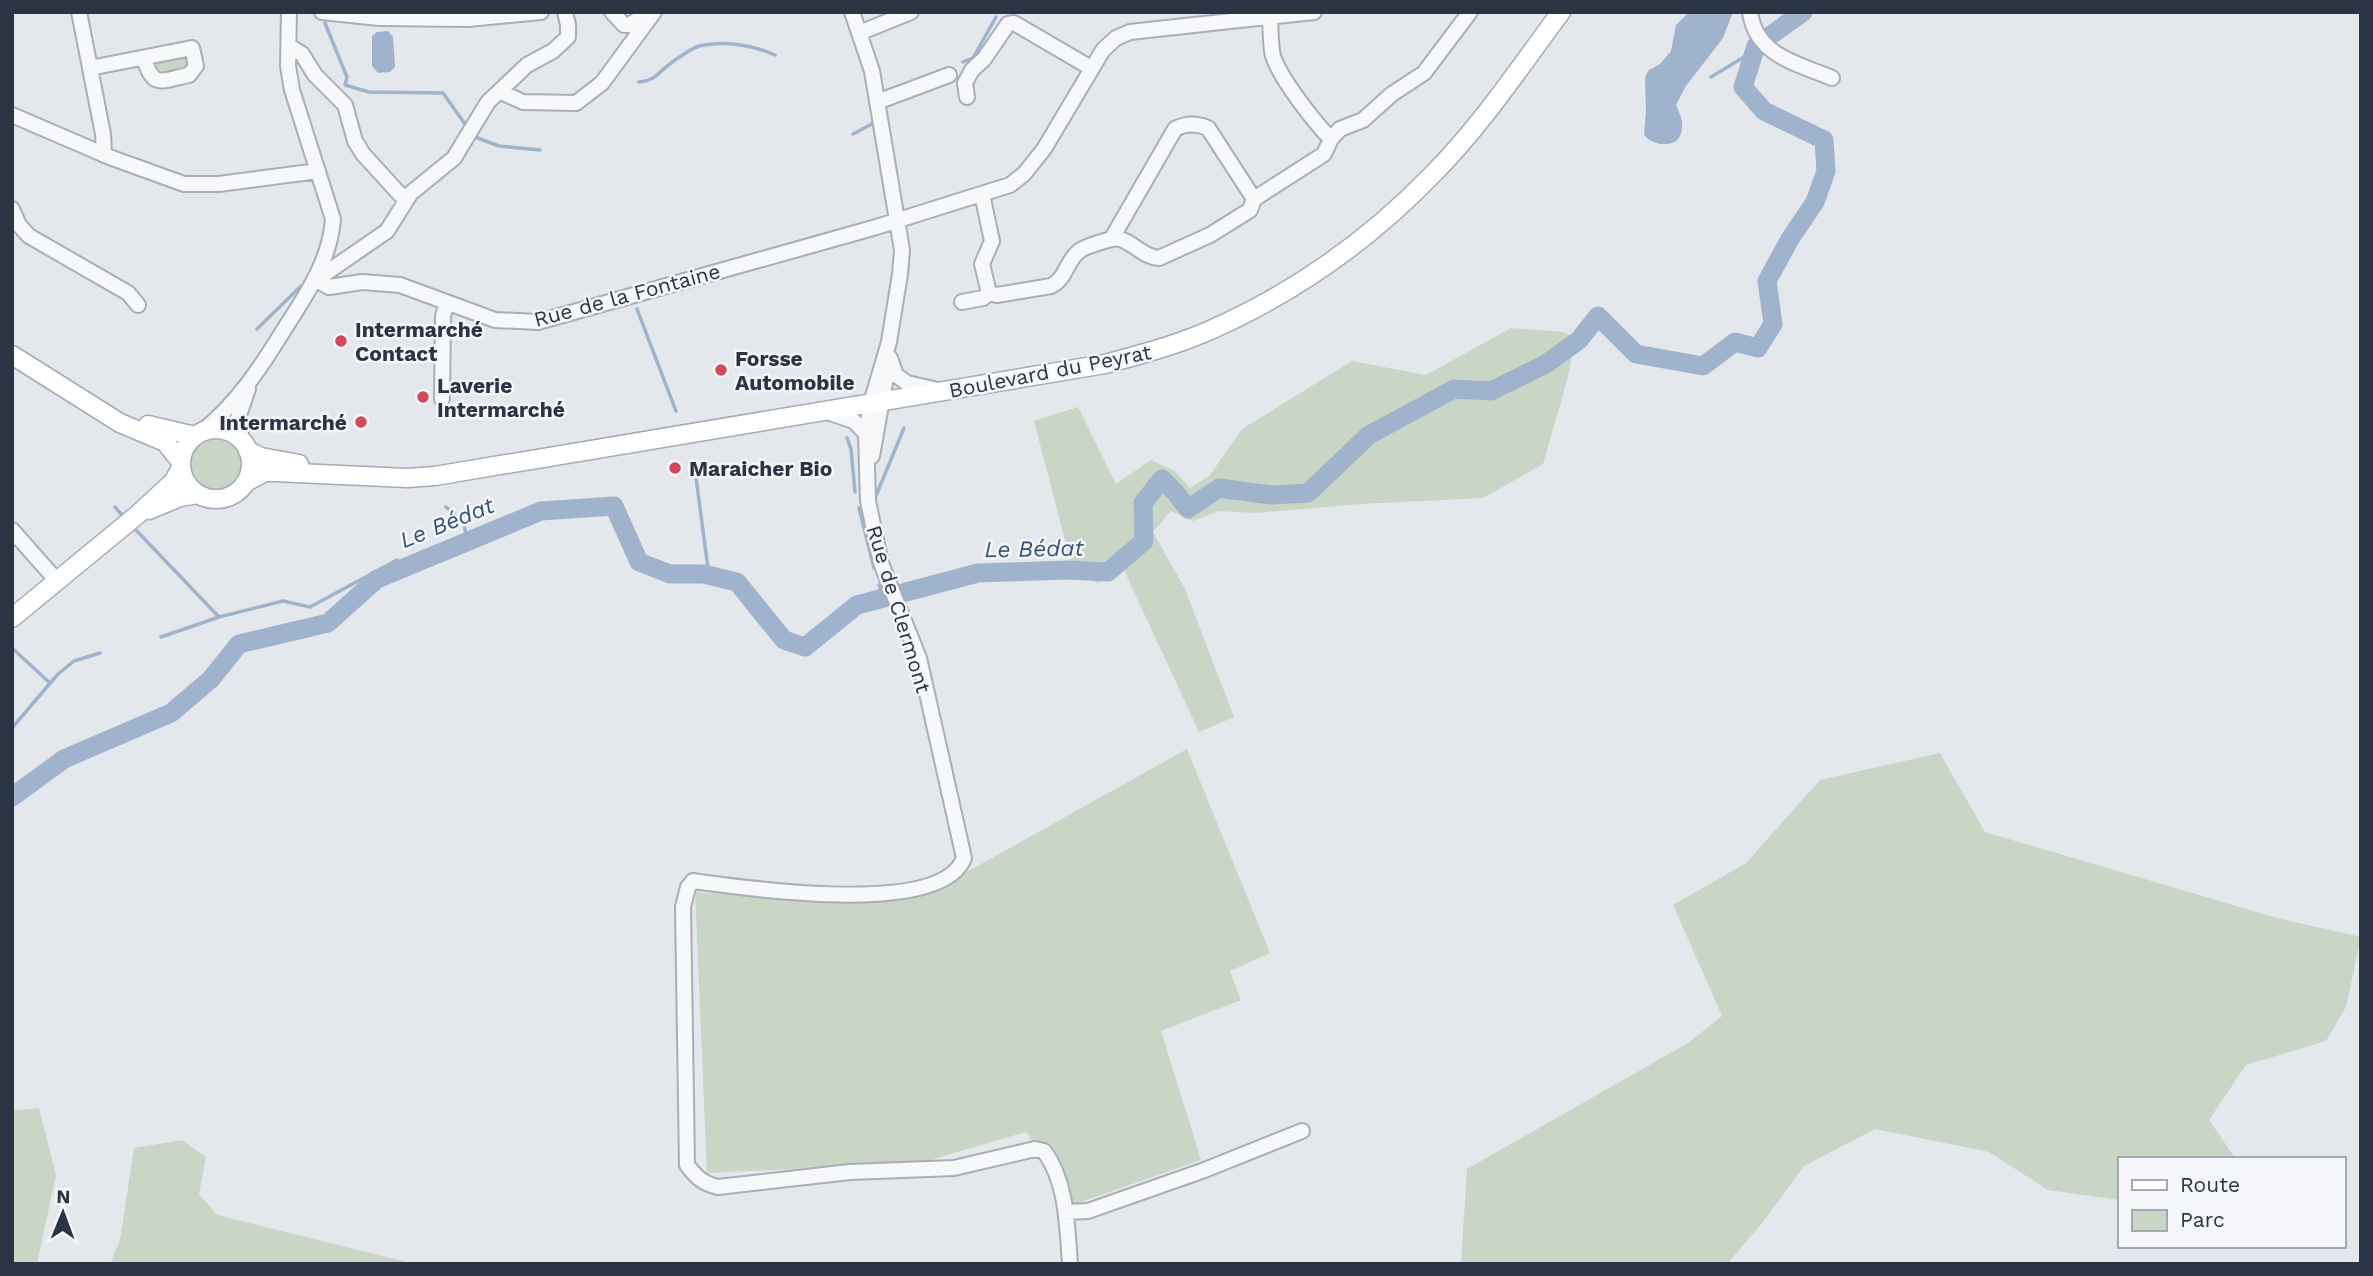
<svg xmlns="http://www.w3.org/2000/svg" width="2373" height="1276" font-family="'Work Sans',sans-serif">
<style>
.green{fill:#c9d6c5}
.water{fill:#9fb4cc}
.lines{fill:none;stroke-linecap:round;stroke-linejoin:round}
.stream{stroke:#9fb4cc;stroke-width:3.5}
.river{stroke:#9fb4cc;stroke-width:19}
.minor-casing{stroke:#a9aeb7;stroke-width:18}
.major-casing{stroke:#a3abb8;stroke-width:21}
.minor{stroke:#f7f8fa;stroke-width:14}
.major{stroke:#fff;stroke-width:18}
.poi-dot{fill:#d1495b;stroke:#f4f6f9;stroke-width:2.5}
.labels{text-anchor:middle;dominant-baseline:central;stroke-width:5;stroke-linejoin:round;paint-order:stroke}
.street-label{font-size:21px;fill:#2b3445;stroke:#f4f6f9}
.poi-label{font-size:21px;font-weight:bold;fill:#2b3445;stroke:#f4f6f9;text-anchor:start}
.water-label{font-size:23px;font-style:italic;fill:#34527a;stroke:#f4f6f9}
</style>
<rect width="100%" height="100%" fill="#e4e7ec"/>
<!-- green -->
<path class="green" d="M182,57L189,58V70L160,76L152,66L155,62Z
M1511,328L1563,332L1575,338L1568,377L1543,464L1483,498L1360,504L1255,513L1219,511L1193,521L1171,511L1153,532L1185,589L1234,717L1199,732L1123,568L1099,583L1074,575L1034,421L1078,407L1116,484L1151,460L1175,471L1190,488L1210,475L1242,429L1352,361L1426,375Z
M190 463a26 26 0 1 1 52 0a26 26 0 1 1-52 0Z
M1187,749L1270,953L1230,971L1241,1000L1161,1031L1201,1160L1075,1204L1026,1132L920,1163L707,1173L695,892L814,900L913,892L965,873Z
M1940,753L1985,832L2277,918L2361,937L2346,1007L2326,1041L2246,1065L2209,1120L2236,1159H2119V1200L2048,1190L1989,1152L1875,1129L1804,1166L1763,1222L1727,1264H1461L1467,1169L1688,1043L1722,1016L1673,905L1746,863L1820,780Z
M39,1108L56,1175L37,1264H12V1111Z
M182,1140L206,1157L199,1194L217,1215L415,1264H110L120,1240L134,1148Z"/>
<!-- water -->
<path class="water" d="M1689,12H1733L1723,38L1686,86L1676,105C1679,112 1683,120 1682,127C1682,149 1655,148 1644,135L1646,110L1645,77L1649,70L1660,64L1671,51L1676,25Z
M388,31L393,37L395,67L390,72L378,73L372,66V36L377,32Z"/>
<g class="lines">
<!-- stream -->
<path class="stream" d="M325,23L347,77L345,85L369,92L443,93L465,124
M963,62L973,58L996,17
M1711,77L1754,51
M639,82C657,80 657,73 671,63C678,58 690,49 699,46C722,40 753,45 775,55
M853,134L872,124
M475,137L499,146L540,150
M637,309L676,411
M257,329L301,286
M847,438L851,449L855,492
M695,470L709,576
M875,498L904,428
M115,507L122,515
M446,507L464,523L467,542
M859,508L874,568
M135,529L219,617
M879,585L882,594L888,592
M161,637L219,617L283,601L310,607L397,560
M12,648L50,683
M12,728L58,674L74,661L100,653"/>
<!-- river -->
<path class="river" d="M12,797L64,759L171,713L211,679L239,644L328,623L377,579L541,511L614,506L639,562L670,574H703L737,582L784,640L805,647L857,605L978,573L1069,570L1108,572L1144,541L1143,503L1162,479L1175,492L1188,509L1219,488L1271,495L1308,493L1369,435L1454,389L1491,391L1546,364L1579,340L1598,316L1636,354L1703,366L1735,342L1758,348L1773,324L1767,281L1790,239L1815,202L1826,171L1824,140L1764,111L1743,87L1756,46L1803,12"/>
<defs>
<path id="minor" d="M79,12L103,134L104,155
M322,12L379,18L468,19L541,12
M565,12L568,25V37L553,51L527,65L488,102L454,158L411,193L387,231L316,280L329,287L362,282L400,285L495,320L538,322L873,228L1010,185L1024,174L1044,149L1103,50L1116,38L1130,32L1314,12
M612,12L624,25H629L650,12
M852,12L872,71L902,250L900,274L889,342L871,403L866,434L868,501L881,563L919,658L964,858C941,918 745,888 693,881L688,887L683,907L687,1165C696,1177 702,1183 718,1187L850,1172L954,1168L1035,1149L1044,1151C1067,1182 1067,1226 1070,1264
M1750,12C1756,56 1797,63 1832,78
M1270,17C1271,29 1270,44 1273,56C1280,78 1314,122 1331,139
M859,33L911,12
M289,46L302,54L315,75L345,105L355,141L363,154L405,200
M90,68L192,48L196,66L189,75C162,80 153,90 144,58
M501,92L523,102L576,103L602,83L654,12
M967,97L965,83L972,70L984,59L1008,24L1014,23L1091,68
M877,102L949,75
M12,115L112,158L184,184H219L318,171
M982,194L992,241L982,264L989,293L997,295L1051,286C1066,279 1066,262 1078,252C1083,247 1113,237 1120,239C1134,243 1143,257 1159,258L1210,235L1250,210L1254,199L1324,154L1331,139L1340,129L1363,120L1392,94L1424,73L1470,12
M12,209L19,225L29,236L128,293L138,305
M1112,238L1175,129C1186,123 1196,123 1208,128L1254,199
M962,302L983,298L989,293
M890,358L896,375L907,383L938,390
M442,399L443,316L447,303
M827,412L854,421L866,434
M200,433C237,404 261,367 285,328C307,294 330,260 333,219L292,90L288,66L289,12
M242,441L238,418L248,389
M872,456L888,366
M12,530L57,581
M1066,1212L1088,1211L1202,1171L1302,1131"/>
<path id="major" d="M12,355L120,423L165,442L181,462
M148,425L195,436
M181 464a35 35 0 1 1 70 0a35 35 0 1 1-70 0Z
M248,451L261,457L299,464
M246,482L265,472H275L407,478L435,476L1105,364C1139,355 1173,346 1206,332C1291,295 1368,241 1432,175C1481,126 1520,67 1561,12
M149,510L180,497L198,494
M12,618L136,516L173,482L181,468"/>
</defs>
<!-- minor casing -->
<use href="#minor" class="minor-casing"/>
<!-- major casing -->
<use href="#major" class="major-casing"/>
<!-- minor -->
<use href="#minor" class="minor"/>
<!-- major -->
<use href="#major" class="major"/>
</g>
<!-- markers -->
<g class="poi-dot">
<circle cx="341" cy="341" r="7"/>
<circle cx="721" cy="370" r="7"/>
<circle cx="423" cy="397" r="7"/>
<circle cx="361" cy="422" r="7"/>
<circle cx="675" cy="468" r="7"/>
</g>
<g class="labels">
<!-- street labels -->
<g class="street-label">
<text transform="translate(627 295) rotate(-15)">Rue de la Fontaine</text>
<text transform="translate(1050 371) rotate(-11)">Boulevard du Peyrat</text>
<text transform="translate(899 609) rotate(73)">Rue de Clermont</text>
</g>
<!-- poi labels -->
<g class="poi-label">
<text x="355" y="329">Intermarché<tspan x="355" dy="24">Contact</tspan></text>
<text x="735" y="358">Forsse<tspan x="735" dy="24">Automobile</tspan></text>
<text x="437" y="385">Laverie<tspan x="437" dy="24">Intermarché</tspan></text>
<text x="347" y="422" text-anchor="end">Intermarché</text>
<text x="689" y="468">Maraicher Bio</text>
</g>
<!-- water labels -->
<g class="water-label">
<text transform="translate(447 523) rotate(-22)">Le Bédat</text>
<text transform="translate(1034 549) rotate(-1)">Le Bédat</text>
</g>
</g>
<!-- border -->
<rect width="2373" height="1276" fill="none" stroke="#2b3445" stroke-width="28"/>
<!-- legend -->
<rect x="2118" y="1157" width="228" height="91" fill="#f4f6f9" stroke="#a4a8b1" stroke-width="2"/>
<rect x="2132" y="1180" width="35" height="10" fill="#ffffff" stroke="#a4a8b1" stroke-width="2"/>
<text x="2180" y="1192" font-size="21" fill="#2b3445">Route</text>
<rect x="2132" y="1210" width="35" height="21" fill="#c9d6c5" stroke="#a4a8b1" stroke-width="2"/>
<text x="2180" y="1227" font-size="21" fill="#2b3445">Parc</text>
<!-- north arrow -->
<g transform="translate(63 1213) rotate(1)" stroke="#f4f6f9" stroke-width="5" paint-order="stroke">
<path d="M0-5L12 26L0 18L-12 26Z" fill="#2b3445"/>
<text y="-10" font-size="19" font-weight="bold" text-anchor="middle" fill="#2b3445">N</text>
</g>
</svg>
